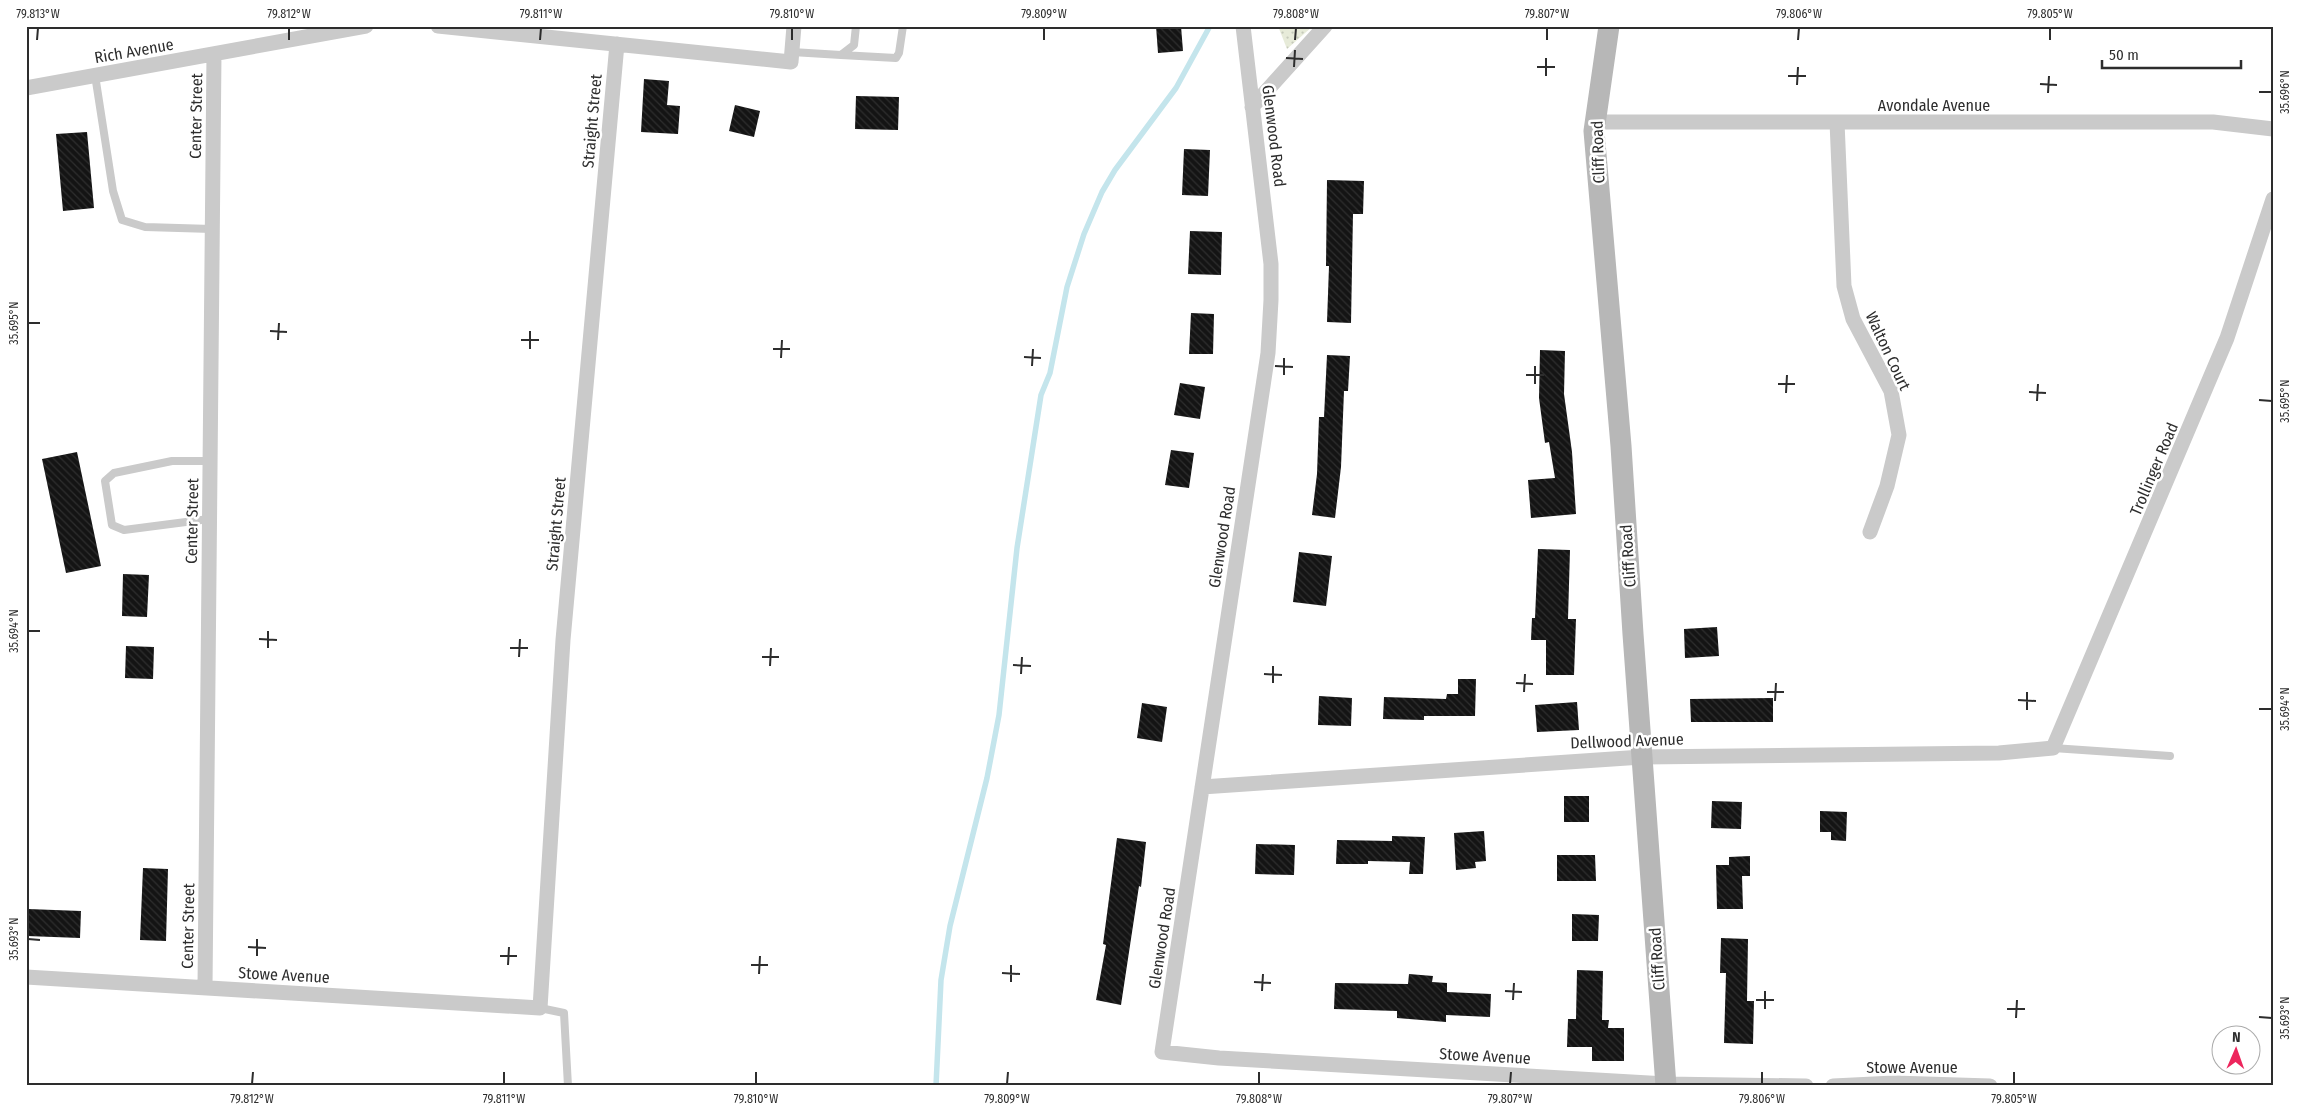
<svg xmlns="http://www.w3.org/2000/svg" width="2299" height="1112" font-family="'Fira Sans Condensed',sans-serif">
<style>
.park{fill:url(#park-dots)}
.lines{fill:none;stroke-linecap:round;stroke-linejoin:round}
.stream{stroke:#c4e5ec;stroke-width:5.5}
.building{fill:url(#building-back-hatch)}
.lane{stroke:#cacaca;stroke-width:8}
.street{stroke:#cacaca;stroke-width:15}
.secondary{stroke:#b7b7b7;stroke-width:21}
.ticks{fill:none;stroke:#2d2d2d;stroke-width:2}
.labels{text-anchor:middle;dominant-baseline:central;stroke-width:5;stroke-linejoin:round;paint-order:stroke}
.street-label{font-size:16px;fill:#2d2d2d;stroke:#fff}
.neatline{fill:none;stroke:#2d2d2d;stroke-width:2}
.ticks-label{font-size:12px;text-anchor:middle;fill:#2d2d2d}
</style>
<defs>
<pattern id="park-dots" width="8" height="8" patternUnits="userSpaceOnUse" patternTransform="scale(1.25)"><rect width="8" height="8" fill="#e7ebd9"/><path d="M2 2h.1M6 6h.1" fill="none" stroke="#c6cabb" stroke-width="1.8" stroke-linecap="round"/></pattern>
<pattern id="building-back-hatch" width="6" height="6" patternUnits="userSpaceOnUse" patternTransform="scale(1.25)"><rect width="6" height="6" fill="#141414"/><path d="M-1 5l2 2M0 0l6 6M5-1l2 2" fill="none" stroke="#2e2e2e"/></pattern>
</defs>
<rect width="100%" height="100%" fill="#fff"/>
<!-- park -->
<path class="park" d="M1278,26H1313L1287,49Z"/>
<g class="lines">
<!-- stream -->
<path class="stream" d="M936,1086L941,980L950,926L987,778L999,715L1017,548L1041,395L1050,373L1067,287L1084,234L1102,192L1115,170L1176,88L1210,26"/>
</g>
<!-- building -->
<path class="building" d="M1156,26H1181L1183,51L1158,53Z
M644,79L669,81L667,105L680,106L678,134L641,132Z
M856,96L899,97L898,130L855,129Z
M735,105L760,111L754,137L729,131Z
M87,132L94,208L63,211L56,134Z
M1184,149L1210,150L1208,196L1182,195Z
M1327,180L1364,181L1363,214H1353L1351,323L1327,322L1329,266H1326Z
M1190,231L1222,232L1221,275L1188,274Z
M1191,313L1214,314L1213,354H1189Z
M1540,350L1565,351L1564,394L1572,452L1576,514L1531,518L1528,480L1555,478L1549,442L1545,443L1539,398Z
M1327,355L1350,356L1348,391H1344L1341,467L1335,518L1312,515L1317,474L1319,417H1324Z
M1180,383L1205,387L1200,419L1174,415Z
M1171,450L1194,453L1189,488L1165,485Z
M77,452L101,566L66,573L42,459Z
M1538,549L1570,550L1568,619H1576L1574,675H1546V640H1531L1532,618H1535Z
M1299,552L1332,556L1326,606L1293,602Z
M123,574L149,575L147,617L122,616Z
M1717,627L1719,656L1685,658L1684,629Z
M126,646L154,647L153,679L125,678Z
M1458,679H1476L1475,716H1424V720L1383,719L1384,697L1446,699L1447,694H1458Z
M1319,696L1352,698L1351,726L1318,725Z
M1773,698V722H1691L1690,699Z
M1577,702L1579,730L1537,732L1535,705Z
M1142,703L1167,707L1162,742L1137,738Z
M1564,796H1589V822H1564Z
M1712,801L1742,802L1741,829L1711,828Z
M1820,811L1847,812L1846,841L1831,840V832H1820Z
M1484,831L1486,861L1475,862L1476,868L1456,870L1454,833Z
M1392,836L1425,837L1423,874H1409L1410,862L1368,861V864H1336L1337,840L1392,841Z
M1117,838L1146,842L1141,887L1139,886L1121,1005L1096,1000L1106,945L1103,944Z
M1256,844L1295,845L1294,875L1255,874Z
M1557,855H1595L1596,881H1557Z
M1750,856V876H1742L1743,909H1717L1716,865H1729V857Z
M143,868L168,869L166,941L140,940Z
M28,909L81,911L80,938L27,936Z
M1572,914L1599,915L1598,941H1572Z
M1721,938L1748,939L1747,1001H1754L1753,1044L1724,1043L1726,973H1720Z
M1577,970L1603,971L1602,1020H1609L1608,1028H1624V1061H1592V1047H1567L1568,1019H1576Z
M1409,974L1433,976L1432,982L1447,983V992L1491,994L1490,1017L1446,1015V1022L1397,1018V1011L1334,1009L1335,983L1408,984Z"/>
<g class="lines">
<!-- lane -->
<path class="lane" d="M792,52L841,55L854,45L856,26
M841,55L896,58L899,53L903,26
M95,75L113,191L122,220L145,227L212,229
M209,519L124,530L112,525L105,481L114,473L172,461H210
M2053,748L2170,756
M540,1008L564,1013L568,1086"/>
<!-- street -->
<path class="street" d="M438,26L791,62L794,26
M1243,26L1271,264V300L1268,353L1162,1052L1219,1058L1666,1084L1806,1086
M26,88L366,26
M1252,107L1325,26
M1595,122H2213L2273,129
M1837,122L1844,286L1853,319L1891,391L1899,435L1887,486L1870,532
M1202,787L1642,757L1999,753L2053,748L2227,338L2273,199
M26,977L540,1008L563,640L617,44
M205,988L214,54
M1833,1086L1894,1083L1990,1086"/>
<!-- secondary -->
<path class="secondary" d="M1609,26L1594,131L1621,446L1633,634L1666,1086"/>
</g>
<!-- ticks -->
<path class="ticks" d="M37,40L38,28M289,40V28M540,40L541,28M792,40V28M1044,40V28M1295,40L1296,28M1547,40V28M1798,40L1799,28M2050,40V28M1286,58L1303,59M1294,67L1295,50M1537,67H1555M1546,76V58M1788,76H1806M2040,84L2057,85M1797,85L1798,67M2259,92H2272M2048,93L2049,76M28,323H40M270,331L287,332M278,340L279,323M521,340H539M530,349V331M773,349H790M1024,357L1041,358M781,358L782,340M1032,366L1033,349M1275,366L1293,367M1284,375V358M1526,375H1544M1535,384V366M1778,384H1795M2029,392L2046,393M1786,393L1787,375M2259,400L2272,401M2037,401L2038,384M28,631H40M259,639L277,640M268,648V631M510,648H528M519,657L520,639M762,657H779M1013,665L1031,666M770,666L771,648M1021,674L1022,657M1264,674L1282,675M1273,683V666M1516,683L1533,684M1524,692L1525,674M1767,692H1784M2018,700L2036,701M1775,701L1776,683M2259,709H2272M2027,710V692M28,939L40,940M248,947L266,948M257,956V939M500,956H517M508,965L509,947M751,965H768M1002,973L1020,974M759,974L760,956M1011,982V965M1254,982L1271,983M1262,991L1263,974M1505,991L1522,992M1513,1000L1514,983M1756,1000H1774M1765,1009V991M2007,1009H2025M2259,1017L2272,1018M2016,1018L2017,1000M252,1084L253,1072M504,1084V1072M756,1084V1072M1007,1084L1008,1072M1259,1084V1072M1510,1084L1511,1072M1762,1084V1072M2014,1084V1072"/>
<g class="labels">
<!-- street labels -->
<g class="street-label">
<text transform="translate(134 51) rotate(-10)">Rich Avenue</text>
<text x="1934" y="105">Avondale Avenue</text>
<text transform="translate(196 116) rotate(-89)">Center Street</text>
<text transform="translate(592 121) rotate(-85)">Straight Street</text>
<text transform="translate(1274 136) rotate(83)">Glenwood Road</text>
<text transform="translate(1598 152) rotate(-92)">Cliff Road</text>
<text transform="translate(1888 351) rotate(65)">Walton Court</text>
<text transform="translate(2154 469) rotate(-67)">Trollinger Road</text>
<text transform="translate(192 521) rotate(-89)">Center Street</text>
<text transform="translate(556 524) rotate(-85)">Straight Street</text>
<text transform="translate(1222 537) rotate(-81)">Glenwood Road</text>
<text transform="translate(1628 556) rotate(-94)">Cliff Road</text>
<text transform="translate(1627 741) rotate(-2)">Dellwood Avenue</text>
<text transform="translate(188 926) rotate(-89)">Center Street</text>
<text transform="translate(1162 938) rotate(-81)">Glenwood Road</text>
<text transform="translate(1657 959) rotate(-94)">Cliff Road</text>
<text transform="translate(284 975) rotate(3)">Stowe Avenue</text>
<text transform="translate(1485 1056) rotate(3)">Stowe Avenue</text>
<text x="1912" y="1067">Stowe Avenue</text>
</g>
</g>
<!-- border -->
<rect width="2299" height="1112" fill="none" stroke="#ffffff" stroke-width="55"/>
<!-- north arrow -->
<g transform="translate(2236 1050) rotate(2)"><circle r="24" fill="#ffffff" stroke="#ababab"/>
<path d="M0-4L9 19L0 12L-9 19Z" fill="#ed255c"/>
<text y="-8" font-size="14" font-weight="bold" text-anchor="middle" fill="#2d2d2d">N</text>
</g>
<!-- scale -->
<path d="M2102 60v8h139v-8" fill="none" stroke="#2d2d2d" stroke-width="2.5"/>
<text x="2109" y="60" font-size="15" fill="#2d2d2d" stroke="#ffffff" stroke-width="4" paint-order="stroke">50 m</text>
<rect x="28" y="28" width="2244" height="1056" class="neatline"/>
<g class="ticks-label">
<text x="38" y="18">79.813°W</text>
<text x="289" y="18">79.812°W</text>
<text x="541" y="18">79.811°W</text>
<text x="792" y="18">79.810°W</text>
<text x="1044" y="18">79.809°W</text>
<text x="1296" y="18">79.808°W</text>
<text x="1547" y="18">79.807°W</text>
<text x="1799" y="18">79.806°W</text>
<text x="2050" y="18">79.805°W</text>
<text transform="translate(2285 92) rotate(-90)" y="4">35.696°N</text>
<text transform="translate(14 323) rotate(-90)" y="4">35.695°N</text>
<text transform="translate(2285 401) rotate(-90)" y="4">35.695°N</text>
<text transform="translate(14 631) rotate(-90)" y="4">35.694°N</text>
<text transform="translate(2285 709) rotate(-90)" y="4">35.694°N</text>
<text transform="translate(14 939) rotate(-90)" y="4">35.693°N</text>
<text transform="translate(2285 1018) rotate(-90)" y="4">35.693°N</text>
<text x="252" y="1103">79.812°W</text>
<text x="504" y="1103">79.811°W</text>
<text x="756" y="1103">79.810°W</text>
<text x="1007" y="1103">79.809°W</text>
<text x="1259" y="1103">79.808°W</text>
<text x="1510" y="1103">79.807°W</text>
<text x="1762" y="1103">79.806°W</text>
<text x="2014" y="1103">79.805°W</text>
</g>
</svg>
